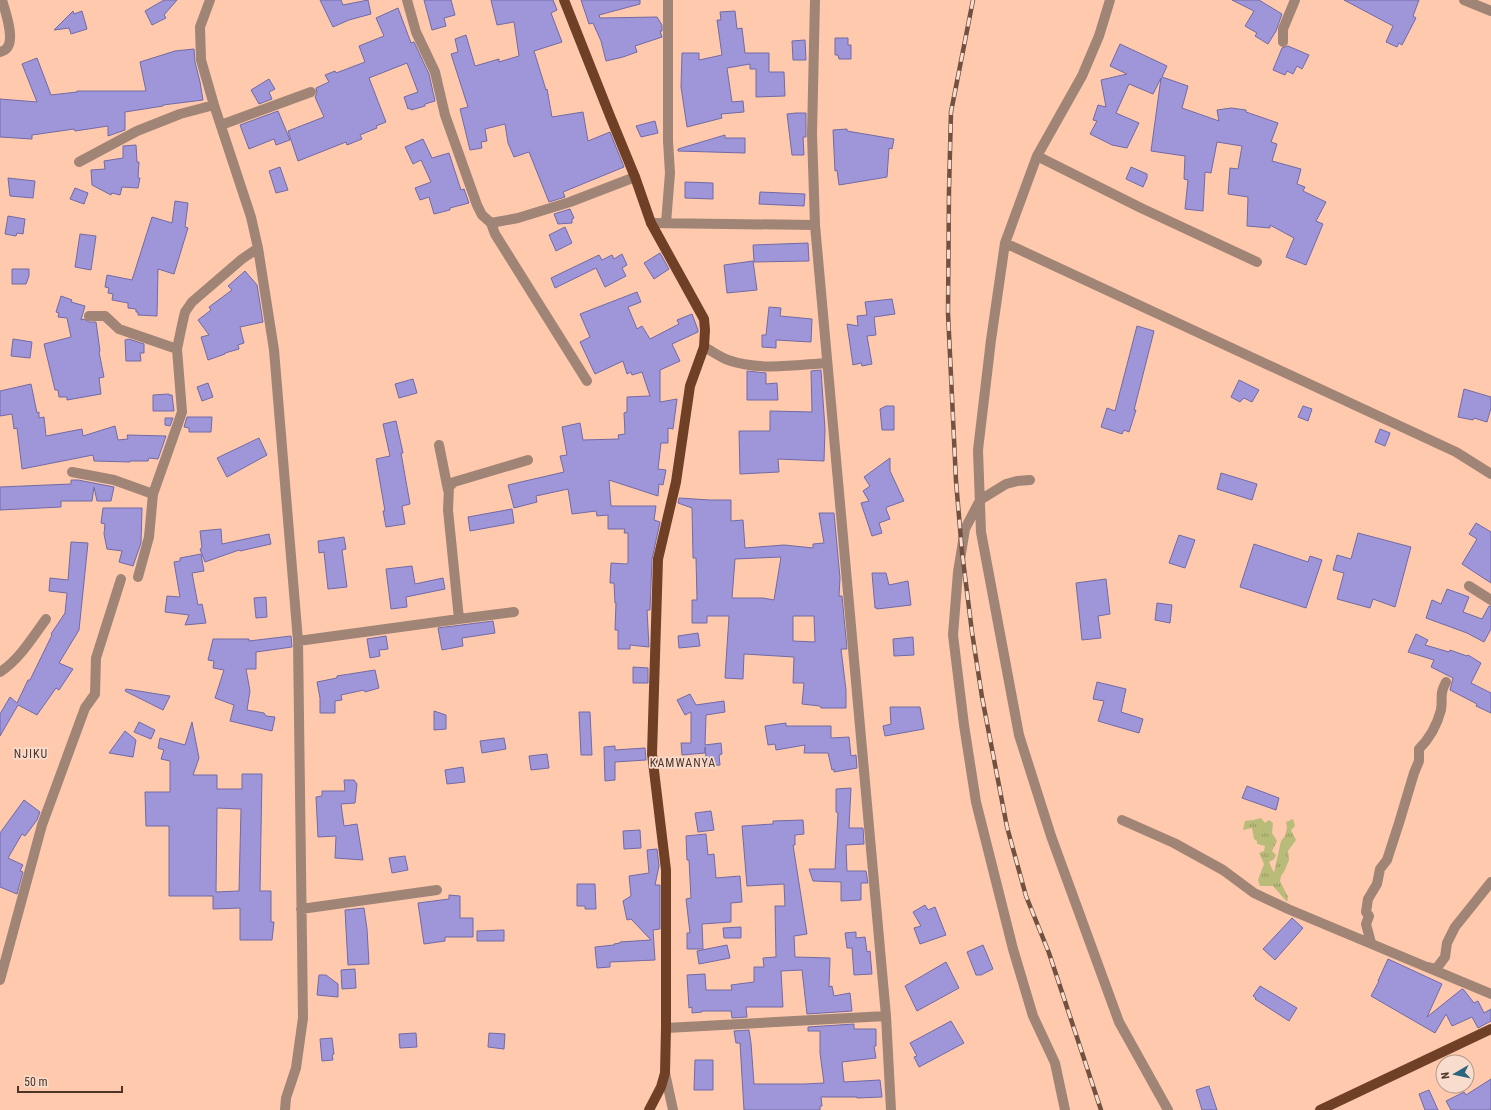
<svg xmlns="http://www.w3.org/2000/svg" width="1491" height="1110" font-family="'Roboto Condensed',sans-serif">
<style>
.grass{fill:url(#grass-tufts)}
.building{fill:#9e96d8;stroke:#726aa5;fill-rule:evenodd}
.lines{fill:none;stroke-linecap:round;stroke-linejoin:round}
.minor{stroke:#a08476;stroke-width:10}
.major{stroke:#6f4026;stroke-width:10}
.rail-casing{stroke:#715241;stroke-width:4.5}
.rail{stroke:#f8ddcf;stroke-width:3;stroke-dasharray:9;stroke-linecap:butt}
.labels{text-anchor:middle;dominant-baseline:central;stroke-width:3.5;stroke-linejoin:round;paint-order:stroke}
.neighbourhood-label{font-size:12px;letter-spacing:1px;fill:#4d3325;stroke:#f8ddcf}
</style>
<defs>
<pattern id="grass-tufts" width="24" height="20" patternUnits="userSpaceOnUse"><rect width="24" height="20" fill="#b9bb79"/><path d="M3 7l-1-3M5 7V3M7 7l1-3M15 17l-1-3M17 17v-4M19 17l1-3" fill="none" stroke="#999963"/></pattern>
</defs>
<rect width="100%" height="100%" fill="#fec9ad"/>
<!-- grass -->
<path class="grass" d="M1261,818L1265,823L1269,820L1273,823L1272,833L1277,841L1272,851L1276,855L1274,859L1269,862L1274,873L1281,841L1285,836L1287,828L1286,822L1293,819L1295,826L1291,830L1296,840L1288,851L1289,860L1284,872L1281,876L1280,881L1288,897L1287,902L1273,886H1260L1258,880L1264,864L1259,853L1264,851L1265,846L1257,844V841L1254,839L1252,828L1243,830L1245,821L1253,820Z"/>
<!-- building -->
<path class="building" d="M164,0H177L164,15L166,18L152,25L145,11Z
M320,0H341L343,5L368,0L371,14L349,20L333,27Z
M424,0H451L455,15L444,18L446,26L432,30Z
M491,0H553L557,10L551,13L562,42L534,51L546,90L547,89L552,117L583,112L588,141L610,132L624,167L563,192L565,197L549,202L529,152L514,157L508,143L505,124L485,129L487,141L481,142L482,148L470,150L460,109L468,107L451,54L458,52L455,39L466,35L475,66L499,59V62L519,56L514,22L497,25Z
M581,0H640V4L599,15L600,18L657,17L662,25V31H660L662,37L635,46L637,52L623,57L606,61L601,41L593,23L589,24Z
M1232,0H1259L1282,14L1276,31L1268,44L1255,36L1257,33L1245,26L1254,11Z
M1344,0H1419L1413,16L1416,18L1402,45L1399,43L1397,47L1386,42L1393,26Z
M398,8L411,43L414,42L429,74L435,101L425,104V106L411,110L410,108L408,109L404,97L418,92L407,63L369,78L386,122L376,126L377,128L360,135L362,139L347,145L346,142L298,161L288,131L324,117L315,97L317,93L316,88L329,82L325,75L335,71L336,73L365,62L359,46L384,36L376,18Z
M73,11L74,14L82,11L87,29L71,34L69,28L54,30Z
M735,11L737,29L742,28L745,53H769V72H784L785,96L756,97V69H750V64L727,68L732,102L743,101L744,112L721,114L722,118L687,127L681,87L682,53H699V60L722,55L717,20H721L720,12Z
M835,38H848V45H851V59H839L838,55H835Z
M805,40L806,60H793L792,41Z
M1120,44L1167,66L1162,77L1188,86L1182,108L1219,121L1217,110L1231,108L1246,110V112L1278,123L1271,142L1277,144L1272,161L1301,169L1297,184L1305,187L1303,191L1326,202L1316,221L1323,224L1306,265L1286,257L1294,238L1270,225V228L1247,226L1248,197L1228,194L1230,168L1238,169L1242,146L1217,142L1211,173L1205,172L1203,211L1185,209L1188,180L1184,179L1185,156L1151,151L1161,78L1153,94L1129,84L1116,113L1139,123L1127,148L1112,145L1090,134L1097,121L1093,120L1098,105L1106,107L1101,80L1127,74L1110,66Z
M1288,46L1309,55L1302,69L1297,66L1293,74L1287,71L1285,75L1273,70L1282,48Z
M194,49L195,62L200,82L203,100L163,105V106L125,112V130L108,136V126L75,131L74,129L32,135V139L0,137V99L37,102L22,64L37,58L51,95L77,92V91H146L140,62L175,51Z
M269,79L275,89L269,92L272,99L259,104L251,90Z
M278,111L290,140L276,145L274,139L249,149L240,125Z
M796,113H806V137H803L804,155H792L787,114Z
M655,121L658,133L641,137L636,126Z
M847,129V131L894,139L892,149L889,148L887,177L839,185L837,170L835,171L833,130Z
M725,135V138H745V153L678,151V149Z
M423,139L432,158L449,153L461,190L464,189L469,203L450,208V210L434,214L429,197L420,200L415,188L431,182L421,160L413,164L405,147Z
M136,145L137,162H139L138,178H140L138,188L122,187L120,195L112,193L111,195L92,185L91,170L105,169L104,161L123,158V146Z
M280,167L288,190L276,193L269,171Z
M1131,167L1147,174V178L1143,187L1126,179Z
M8,178L35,181L33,198L10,196Z
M685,182L713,183V199L685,198Z
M75,188L88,193L84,204L70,199Z
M760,192L805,194L804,206L759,204Z
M175,201L188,203L185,227L188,228L174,274L158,269L157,316L138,315V312H136V309L128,308V303L112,300L113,294L108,293L109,288L105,287L107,275L132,280L152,217L172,223Z
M570,209L574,218L572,219V223L558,224L554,214Z
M8,216L25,219L23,234L17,233L16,236L5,234Z
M565,227L572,243L556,251L549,235Z
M80,234L96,236L91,270L75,267Z
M808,243L809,261L754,262L753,245Z
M660,253L669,269L654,279L644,263Z
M622,254L627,265L622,268L626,276L605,287L596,268L555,288L551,278L599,255L602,260L612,255L614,259Z
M753,261L757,290L727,293L724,265Z
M12,269H29V276L26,284H12Z
M245,271L257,285L263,322L240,327L244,343L238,345L239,349L225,353V354L208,360L201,337L209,335L198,320L211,310L209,307L232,290L228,286Z
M637,292L641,302L628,307L637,329L642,326L650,339L679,324L677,320L692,314L698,330V332L672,344L680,361L660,370V402L677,399L673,429L668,428V443H661L658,469L666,470L663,485L659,484L658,496L609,480L611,506H656L654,520L660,522L652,559L650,610H647L649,647L630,645V649H618V630H615L616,603H615L614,583H610L611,563L626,564L628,563V533H624L625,529H608V515L597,516L596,511L572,514L568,489L536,496L537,502L514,508L508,485L564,472L560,456L567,455L562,427L580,423L583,440L619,439L618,435L625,434L624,413L627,412V397L650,396L642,372L632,375L631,372L627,374L623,361L595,374L580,342L590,337L580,314Z
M61,296L72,300L71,302L85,306L81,320L84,319L89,322H96L100,351L99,352L104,377L99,378L101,394L67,400V397H59L58,390H55L44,344L71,337L67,318L58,317L59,313L56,312Z
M892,299L895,314L874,317L876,335L867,336L872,364L862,366L861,363L853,365L847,324L858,326L857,316L867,315L865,302Z
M769,307L781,308L780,316L812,319L811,342L776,340V348L762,347V335H766Z
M1137,326L1154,331L1134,410H1136L1129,432L1124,430L1122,434L1101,427L1107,408L1115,411Z
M13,339L32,342L30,358L11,356Z
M129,339L144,344V353H140L141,361H126L125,340Z
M821,370L825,429L824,461L778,459L779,472L740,474L739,431H770V411L812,412L811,371Z
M747,371L766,373V384L777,383L778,400H747Z
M413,379L417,393L399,398L395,384Z
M1239,380L1259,390L1252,402L1244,398L1240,402L1231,397Z
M208,383L213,397L202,401L197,387Z
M31,384L37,413L39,412V418L44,417L46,436L82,429L83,436L115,426L118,440L128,439L127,435L166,436L158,459L149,458L148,461H130V462L94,461L93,455L22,469L17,428L14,429L12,414L0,416V391Z
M1464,389L1491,397V408L1487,422L1474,418L1473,420L1458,417Z
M169,394V395H172L174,411H153V395Z
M886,406H894V430H882L880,409Z
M1303,406L1312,409L1308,421L1298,417Z
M187,417H212L211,432H189V428L184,427Z
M165,418H173L170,426L165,425Z
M396,421L403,453H401L410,504L402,506L405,524L386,527L383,511H385L376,459L390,456L383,424Z
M1380,429L1390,433L1385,446L1375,442Z
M259,438L267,455L227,477L217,458Z
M890,458V471L904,501L887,507L886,509L890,519L879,523L882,533L872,536L861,503L869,501L863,491L870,486L864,477Z
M1221,473L1257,484L1252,500L1217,489Z
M71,480H78L114,487L111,501H97L94,487L92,501H61V507L0,510V487L71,484Z
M679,498L710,500H731V521L743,520L745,548L784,545L813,548V544L824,543L819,513H834L840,578L839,596H842L847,649H841L846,690V708H821L820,706L802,704L804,683H793L794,657L744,654L743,679L725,678L729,616H707V623H692V600H697L696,558H693L692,508L678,503ZM781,557L774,600L763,598H732L735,559ZM793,616H814L815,642L793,641Z
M103,508H142L141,543L133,566L119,562L122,551L107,549L104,534L105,524L101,523Z
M512,509L514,523L470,531L468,517Z
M1476,523L1491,532V583L1462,564L1477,539L1469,534Z
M221,529L222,544L269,534L271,544L240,551L239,550L205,562L200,549L202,548L200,531Z
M1358,533L1411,547L1395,607L1373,599L1370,608L1337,599L1344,573L1333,570L1337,555L1351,559Z
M1179,535L1195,540L1185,568L1169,563Z
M344,537L346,549L342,550L347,587L328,589L324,552L319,553L318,541Z
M71,542L88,543L79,630L59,663L73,669L59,690L56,688L37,715L18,705L0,736V714L10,697L17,703L28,680H30L52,635L51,634L65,613L67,593L49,591L50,578L68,580Z
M1254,544L1308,562L1310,556L1322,560L1306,608L1240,587Z
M201,554L204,571L192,573L198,605L202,604L206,623L185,625L189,615L165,612L167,596L180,597L174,562L180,561V558Z
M412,566L415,584L443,578L445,589L406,597L407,607L391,609L386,569Z
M872,573H886L889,585L908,581L911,605L877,609V608H875Z
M1106,579L1110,614L1098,616L1101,638L1082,640L1076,583Z
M1447,589L1469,597L1463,612L1482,619L1489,606H1491V629L1484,642L1467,633L1426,618L1432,600L1441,604Z
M266,597L267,617L256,618L254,598Z
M1157,603L1172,605L1170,623L1155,620Z
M493,621L495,633L462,638L463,646L442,650L438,628Z
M698,633L700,646L679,648L678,636Z
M1416,634L1428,640L1425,645L1449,652L1450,650L1467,656L1468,655L1481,663L1471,683L1491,693V713L1476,706L1477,704L1450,690L1453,678L1431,667L1434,660L1408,652Z
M291,636L292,647L256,652V669H246L250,691L247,710L264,713L266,716L275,717L272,731L230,721L234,705L215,698L224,670L213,668L214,661L208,660L213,639H249V641Z
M386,636L388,649L379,650L380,656L370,658L367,639Z
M913,637L914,655L894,656L893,639Z
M633,667L648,668V683H633Z
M375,670L379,688L365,692L364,690L341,695L342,700L335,701V713H320V698L317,682L337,678V676Z
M1097,682L1126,689L1121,712L1143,719L1139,733L1098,721L1104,701L1093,699Z
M126,689L170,696L163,710L125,691Z
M690,694L696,705L724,701L725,712L706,715L705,745L721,743L722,754L719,755L720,765L707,766L705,747V753L682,755L681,743H691V712L685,715L677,700Z
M890,707H920L924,729L885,736L883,726L891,724Z
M434,711L446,715V729L434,730Z
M579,712H590L592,755H581Z
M139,722L155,730L151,739L134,732Z
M192,722L199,758L193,775H217V789H242V774H262L260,891H271V922H274L272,940H240V908L213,909V896H169V826H146L145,792H170V761L161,759L164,750L158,748L160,738L185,745ZM217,808L241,809L239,891L216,892Z
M786,723V726H831V738L849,737L851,756L856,755L857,768L834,772V769L832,770L828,753H804L805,745L776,750L775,744L768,745L765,726Z
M125,731L136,740L133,757L109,753Z
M504,738L506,749L482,753L480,741Z
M615,746V750L645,748L646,760L615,762V780L605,781L604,747Z
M547,754L549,768L531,770L529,756Z
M463,767L465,782L447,784L445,770Z
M344,780H354L357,784L355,803L341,804L344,826L357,824L363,860L335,858L336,836L318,837L316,797L322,796V791H345Z
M1247,786L1279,798L1276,810L1242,798Z
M851,788L849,828H863L864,844L846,845L847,871H866L868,883H861V900L841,901V882L813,881L809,869H835L838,813L836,812V789Z
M24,800L40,812L37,820L25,836L22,834L8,858L23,865L20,871L23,872L17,894L0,887V833Z
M711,811L714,830L698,832L695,813Z
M803,820L804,834L795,835V845H793L807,934L794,936L795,957L830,958L829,987L832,986L834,996L850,993L852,1011L807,1014L802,970L781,971L783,1007H746L747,1017L732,1018L731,1011H702V1012L692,1013V1007L689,1008L687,975L705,974L706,990H732L731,985L754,982V967H764L763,958L776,957L775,906H785L784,884L747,886L742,826L773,824V821Z
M640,830L641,848L624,849L623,831Z
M706,834L708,855L714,854L716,878L740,876L742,902L731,903V922L702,924L703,949H687V933H690L686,899L691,898L689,860H687L686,836Z
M657,849L659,866L655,885H660V929L653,930L655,960L610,962V967L597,968L595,947L614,945V944L620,943V942L651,940L631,919L627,920L623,901L631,896L629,876L649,873L647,850Z
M405,856L408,870L392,873L389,858Z
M577,884H595L596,909H585V906H577Z
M449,895L460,896V918H473V937H445V941L424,944L418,903L449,899Z
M925,905L928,910L935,907L946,935L920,944L914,928L921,926L913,912Z
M364,908L367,929L369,964L348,965L345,910Z
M1292,918L1303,928L1275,960L1263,949Z
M741,927V938H724L723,928Z
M504,930V941H477V931Z
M856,932V938L865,937L867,952L870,951L872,974L854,975L852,948H847L845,933Z
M727,945L730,958L699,964L697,951Z
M983,945L993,969L981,975H976L967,952Z
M1388,959L1442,984L1427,1017L1462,989L1464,990L1474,1003L1478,1001L1484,1013L1491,1009V1021L1478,1028L1472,1017L1452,1026L1446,1014L1435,1033L1371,996L1379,981H1378Z
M946,962L959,988L917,1011L905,986Z
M355,969L356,988L342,989L341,970Z
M319,975H326L338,984V997L317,995Z
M1260,986L1297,1008L1289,1021L1255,999L1256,998L1253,996Z
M951,1021L964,1043L919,1067L914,1057L917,1056L910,1043Z
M854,1024V1029H876V1046H874L876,1058L842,1062L844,1082L880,1080L882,1097L857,1098V1097H821L822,1106H820V1110H744L740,1043H736L734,1031L749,1030L751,1043L754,1084H805L824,1083L820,1053V1031H808V1027Z
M416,1033L417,1047L400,1048L399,1034Z
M489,1033L505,1034L504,1049L488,1047Z
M332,1038L334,1054L332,1055L333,1060L322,1061L320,1039Z
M695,1060H713V1090H694Z
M1491,1079V1110H1451L1446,1101L1464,1092L1466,1095Z
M1209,1086L1217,1110H1202L1196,1090Z
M1429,1090L1438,1110H1425L1419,1094Z"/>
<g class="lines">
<!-- minor -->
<path class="minor" d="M210,0L200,27L201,60L214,105L251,217L258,248L274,350L298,641L303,1018L296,1068L286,1098L285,1110
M407,0L416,32L435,72L445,115L477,205L482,215L491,223L495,234L587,381
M815,0L812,134L815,225L886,1016L891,1110
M1110,0L1099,36L1082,76L1037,156L1005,243L991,340L978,450L981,532L1019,735L1051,836L1119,1022L1168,1110
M1464,0L1491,11
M1283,42V29L1295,0
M0,52C2,51 4,51 6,49C16,40 5,11 2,0
M221,125L311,92
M1037,156L1141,208L1257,262
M79,162L137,131L180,114L214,105
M491,223L518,218L570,202L635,177
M651,223L815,225
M666,223L670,173L668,141V0
M1005,243L1456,452L1491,474
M89,316H105L119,329L177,349
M704,347C712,351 720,357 728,360C759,371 795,365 827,363
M439,445L448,490
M72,472L114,480L153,494
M1030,480L1017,481L1006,484L980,500L965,529L958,572L953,635L964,725L976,802L1013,949L1033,1016L1055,1063L1065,1110
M138,577L149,537L153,494L182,412L177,349L182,325L185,312L192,302L242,259L258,248
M1469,586L1491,600
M459,619L514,612
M298,641L459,619L448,510L449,487L454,482L528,460
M0,672C19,660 33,637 46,619
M1122,820L1174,843L1223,870L1254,893L1288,909L1491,994
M301,909L437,890
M1371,943L1366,924L1369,916L1366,912L1368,899L1377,884L1380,869L1387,860L1399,823L1414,773L1419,761V749C1430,738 1437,725 1441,710C1443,697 1439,695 1446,682
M1428,967L1436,969L1445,957L1447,943L1455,927L1491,882
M0,980L42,825L85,708L95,694L96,658L121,579
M666,1028L886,1016
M665,1073L673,1110"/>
<!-- major -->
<path class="major" d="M564,0L610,116L635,177L651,223L704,319L705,330L704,347L690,386L676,482L658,559L652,754L666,870V1028L665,1073L661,1087L649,1110
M1320,1110L1491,1029"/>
<defs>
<path id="rail" d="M973,0L951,112L949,190L948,313L956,481L962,552L972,632L982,697L1007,827L1026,896L1049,953L1101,1110"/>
</defs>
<!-- rail casing -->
<use href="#rail" class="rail-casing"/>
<!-- rail -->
<use href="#rail" class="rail"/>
</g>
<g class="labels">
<!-- neighbourhood labels -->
<g class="neighbourhood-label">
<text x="31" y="754">NJIKU</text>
<text x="683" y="763">KAMWANYA</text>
</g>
</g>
<!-- north arrow -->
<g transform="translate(1455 1074) rotate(261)"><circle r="19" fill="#f8ddcf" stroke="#b4998b"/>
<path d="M0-3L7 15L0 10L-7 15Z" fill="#2b657e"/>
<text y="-6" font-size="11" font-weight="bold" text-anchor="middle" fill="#4d3325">N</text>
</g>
<!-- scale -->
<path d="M18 1086v6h104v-6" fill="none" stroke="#4d3325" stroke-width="2"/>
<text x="24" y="1086" font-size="12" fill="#4d3325" stroke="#f8ddcf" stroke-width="3" paint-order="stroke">50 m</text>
</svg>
